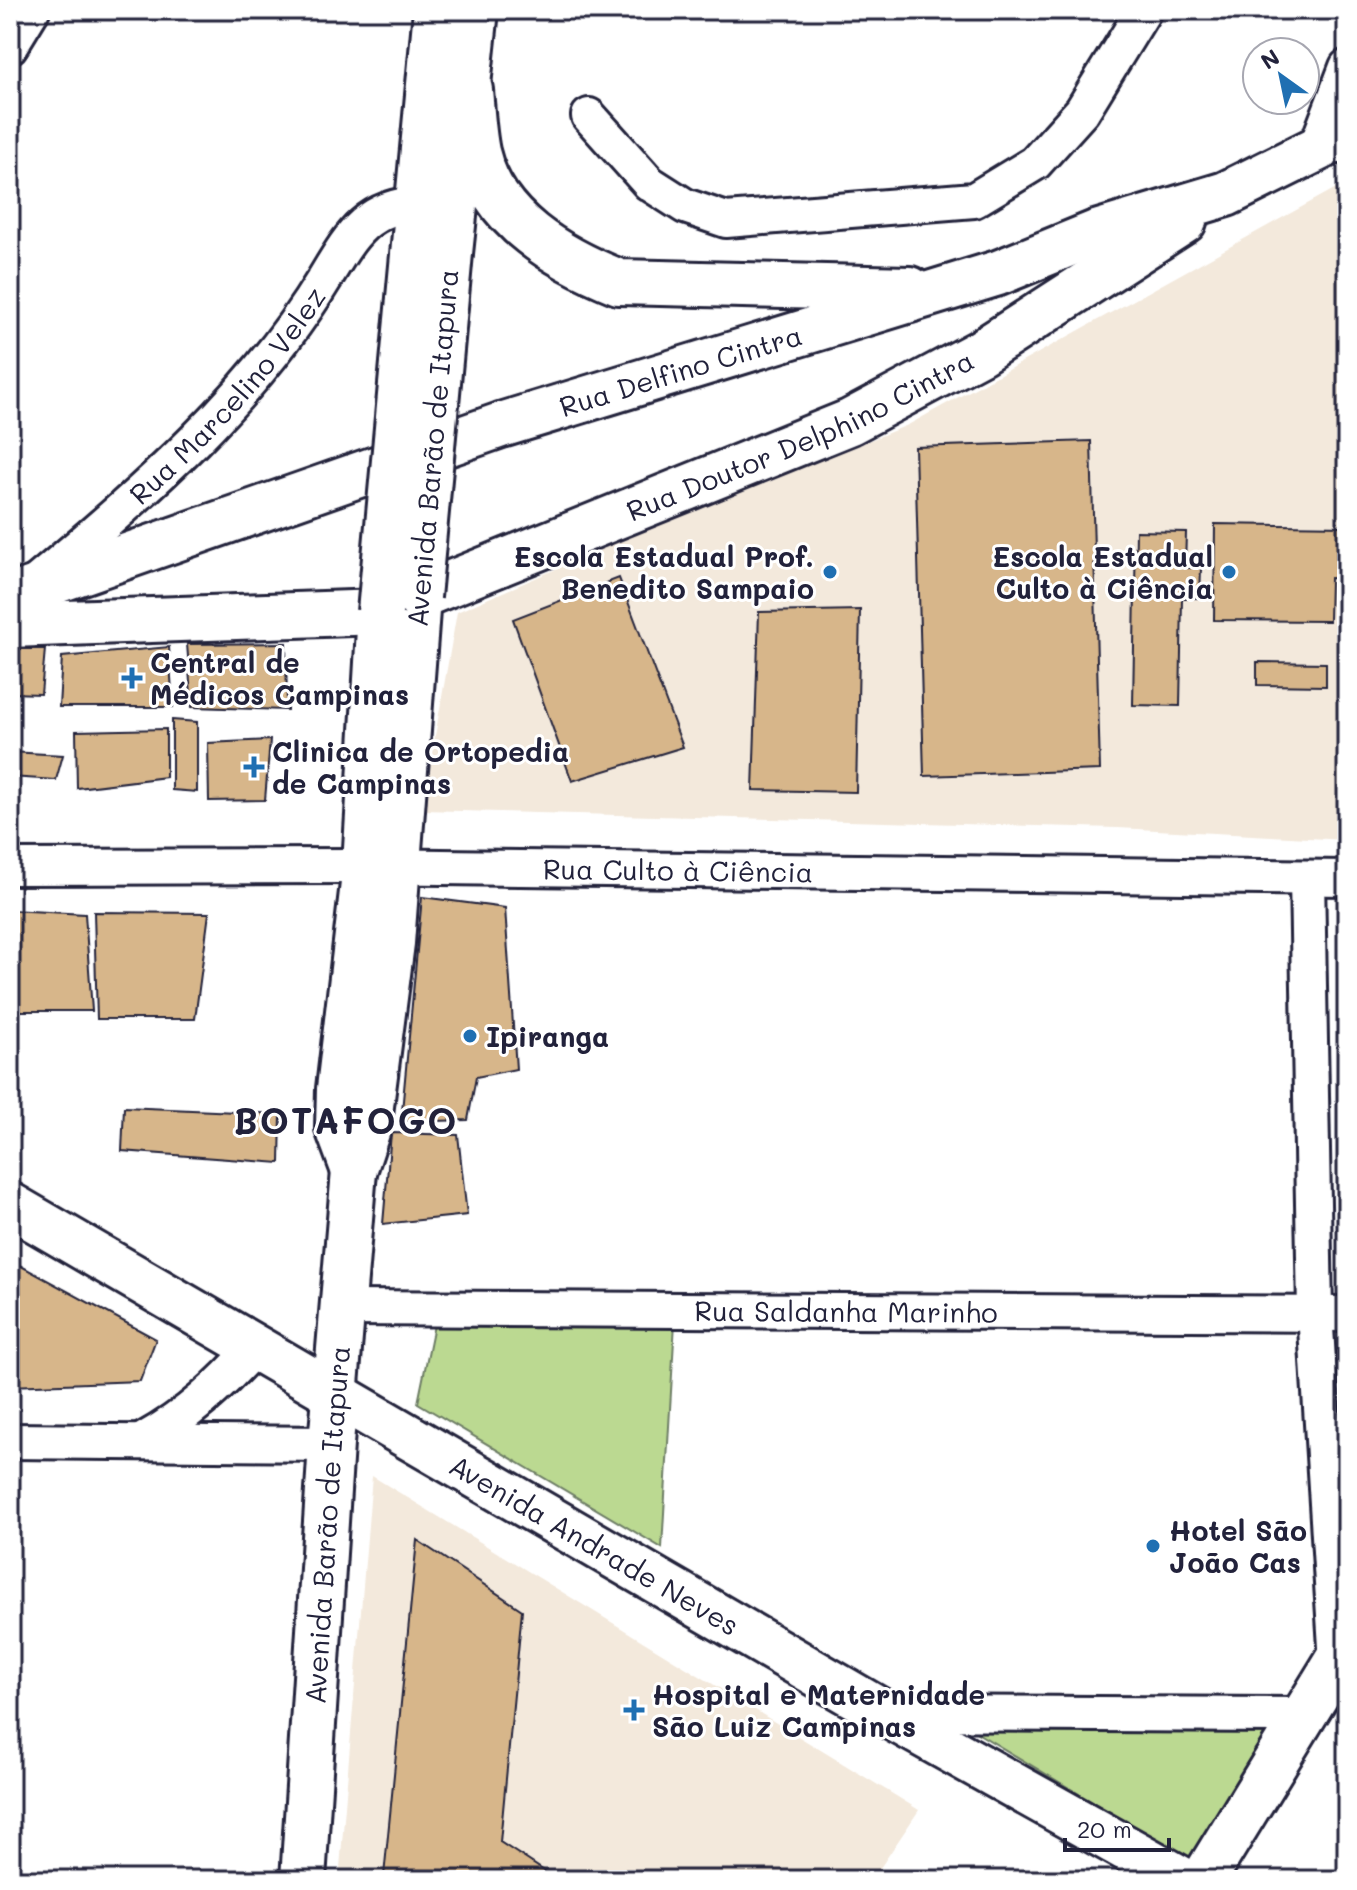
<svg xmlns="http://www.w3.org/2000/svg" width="1357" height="1890" font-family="Mali,sans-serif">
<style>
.built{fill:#f3e9dc}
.green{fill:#bbd991;stroke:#6e7e66;stroke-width:2}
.building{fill:#d7b68a;stroke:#22223b;stroke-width:2}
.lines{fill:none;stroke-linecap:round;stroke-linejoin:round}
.minor-casing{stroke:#22223b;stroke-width:40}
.major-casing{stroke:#22223b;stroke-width:50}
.minor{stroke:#fff;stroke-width:34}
.major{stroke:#fff;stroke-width:44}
.major-bridge-casing{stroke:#22223b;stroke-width:50;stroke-linecap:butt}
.major-bridge{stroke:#fff;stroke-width:44}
.poi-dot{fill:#1f6fb2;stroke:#fff;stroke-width:3}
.labels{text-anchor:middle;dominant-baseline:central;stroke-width:6;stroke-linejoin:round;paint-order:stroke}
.street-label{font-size:28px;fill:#22223b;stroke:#fff}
.poi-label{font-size:28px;font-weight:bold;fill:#22223b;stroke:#fff;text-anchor:start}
.district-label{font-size:36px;font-weight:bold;letter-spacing:2px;fill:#22223b;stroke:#fff}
</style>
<rect width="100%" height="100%" fill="#fff"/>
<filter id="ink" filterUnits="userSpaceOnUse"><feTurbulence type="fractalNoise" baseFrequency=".0125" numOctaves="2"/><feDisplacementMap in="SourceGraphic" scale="16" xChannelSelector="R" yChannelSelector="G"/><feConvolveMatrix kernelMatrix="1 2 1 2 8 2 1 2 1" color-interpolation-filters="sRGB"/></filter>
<g filter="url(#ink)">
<!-- built -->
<path class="built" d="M1347,182V840L1118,828L422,810L457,612L641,532L908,425Z
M372,1476L919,1810L872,1880H558L500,1842L522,1610L418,1541L390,1880H339Z"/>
<!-- green -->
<path class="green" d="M675,1322L662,1548L418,1403L434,1325Z
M1283,1730L1196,1864L974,1731Z"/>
<!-- building -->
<path class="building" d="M1091,441L1100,770L924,776L915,447Z
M1215,524L1347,526V579L1330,578L1329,621L1214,620Z
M1136,531L1186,532L1185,568H1201L1200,598H1182L1180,706L1133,705Z
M619,578L683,747L572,781L513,619Z
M860,610L856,792L753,790L759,612Z
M286,643L287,710L192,707L187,644Z
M169,647L173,707H59L62,657Z
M10,649H45L41,694L10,693Z
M1257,662L1326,663V686L1257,685Z
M172,720L197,722V792L172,790Z
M166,729V777L77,788L76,731Z
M270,740L265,800L209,801L208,743Z
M10,752L63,755L56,780L10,777Z
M422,897L505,908L516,1069L476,1077L468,1120L401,1122Z
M10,910L85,914L92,1011H10Z
M94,912L209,913L195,1019H97Z
M124,1107L281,1114L280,1163L122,1151Z
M391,1133L458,1135L467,1215L383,1224Z
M10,1260L156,1339L140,1381L10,1386Z
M417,1540L522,1610L500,1842L558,1880H390L384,1876Z"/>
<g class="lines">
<defs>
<g id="minor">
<path d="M10,46L32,10"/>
<path d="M589,116L649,183L685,206L726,220L974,200L1035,163L1082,111L1144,10"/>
<path d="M1315,151L1347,67"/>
<path id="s1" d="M38,581C145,490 251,400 325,278C350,237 366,206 419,204"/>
<path id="s2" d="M10,867L365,866L1347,878"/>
<path d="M1307,878L1315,1312L1337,1663"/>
<path id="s3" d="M344,1308L1347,1314"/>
<path d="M144,1440C187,1416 220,1386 253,1349"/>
<path d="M10,1441L331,1444"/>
<path d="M884,1713L1306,1715"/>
</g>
<g id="major">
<path d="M470,90C472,111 473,133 477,152C493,221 559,258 619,282L910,289"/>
<path d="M450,253L476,10"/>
<path d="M413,255L436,10"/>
<path id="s4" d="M10,597L501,425L998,273L1096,233L1226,194L1347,134"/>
<path id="s5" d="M10,625L380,612L850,422L981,352L1184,221"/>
<path d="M354,1171L338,1128L339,1089L365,866L380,612"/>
<path id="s6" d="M10,1205L884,1713L1183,1880"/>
<path id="s7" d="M303,1880L331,1444L354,1171L368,1129L392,943L418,597"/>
<path d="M1203,1880L1347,1645"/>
</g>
</defs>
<!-- minor casing -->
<use href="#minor" class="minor-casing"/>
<!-- major casing -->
<use href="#major" class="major-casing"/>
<!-- minor -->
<use href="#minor" class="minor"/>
<!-- major -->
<use href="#major" class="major"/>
<defs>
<path id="major-bridge" d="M418,597L450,253
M380,612L413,255"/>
</defs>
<!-- major-bridge casing -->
<use href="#major-bridge" class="major-bridge-casing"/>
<!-- major-bridge -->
<use href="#major-bridge" class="major-bridge"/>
</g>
</g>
<!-- markers -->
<g class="poi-dot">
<circle cx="830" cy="572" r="8"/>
<circle cx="1229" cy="572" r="8"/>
<path d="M128 666h8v8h8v8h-8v8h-8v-8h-8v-8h8z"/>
<path d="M250 755h8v8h8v8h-8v8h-8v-8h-8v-8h8z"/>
<circle cx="470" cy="1036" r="8"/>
<circle cx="1153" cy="1546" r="8"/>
<path d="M630 1698h8v8h8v8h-8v8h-8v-8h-8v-8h8z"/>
</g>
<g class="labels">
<!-- street labels -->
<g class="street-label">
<text stroke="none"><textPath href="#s4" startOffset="708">Rua Delfino Cintra</textPath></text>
<text stroke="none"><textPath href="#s1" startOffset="266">Rua Marcelino Velez</textPath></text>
<text stroke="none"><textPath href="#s5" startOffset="826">Rua Doutor Delphino Cintra</textPath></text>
<text transform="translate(432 448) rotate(-85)">Avenida Barão de Itapura</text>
<text stroke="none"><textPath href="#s2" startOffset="668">Rua Culto à Ciência</textPath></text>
<text stroke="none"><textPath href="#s3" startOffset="502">Rua Saldanha Marinho</textPath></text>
<text stroke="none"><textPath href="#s7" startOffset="356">Avenida Barão de Itapura</textPath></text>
<text stroke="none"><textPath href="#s6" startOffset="676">Avenida Andrade Neves</textPath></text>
</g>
<!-- poi labels -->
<g class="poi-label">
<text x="814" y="556" text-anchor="end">Escola Estadual Prof.<tspan x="814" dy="32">Benedito Sampaio</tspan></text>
<text x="1213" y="556" text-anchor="end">Escola Estadual<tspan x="1213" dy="32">Culto à Ciência</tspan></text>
<text x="150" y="662">Central de<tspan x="150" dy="32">Médicos Campinas</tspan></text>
<text x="272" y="751">Clinica de Ortopedia<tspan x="272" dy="32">de Campinas</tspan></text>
<text x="486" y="1036">Ipiranga</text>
<text x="1169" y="1530">Hotel São<tspan x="1169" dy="32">João Cas</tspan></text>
<text x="652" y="1694">Hospital e Maternidade<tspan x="652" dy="32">São Luiz Campinas</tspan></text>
</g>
<!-- district labels -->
<g class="district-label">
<text x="346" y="1119">BOTAFOGO</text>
</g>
</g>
<!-- margin -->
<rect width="1357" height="1890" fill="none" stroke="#fff" stroke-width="40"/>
<rect x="20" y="20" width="1317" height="1850" fill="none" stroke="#22223b" stroke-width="3" filter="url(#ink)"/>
<!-- north arrow -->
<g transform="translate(1281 76) rotate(327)"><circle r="38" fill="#ffffff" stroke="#a7a7b1" stroke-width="2"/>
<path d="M0-6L14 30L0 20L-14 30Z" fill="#1f6fb2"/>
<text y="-12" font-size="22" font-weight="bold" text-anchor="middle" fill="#22223b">N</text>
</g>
<!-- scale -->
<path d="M1065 1838v12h104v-12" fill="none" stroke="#22223b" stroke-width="4"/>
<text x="1077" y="1838" font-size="24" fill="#22223b" stroke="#ffffff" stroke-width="6" paint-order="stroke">20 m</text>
</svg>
